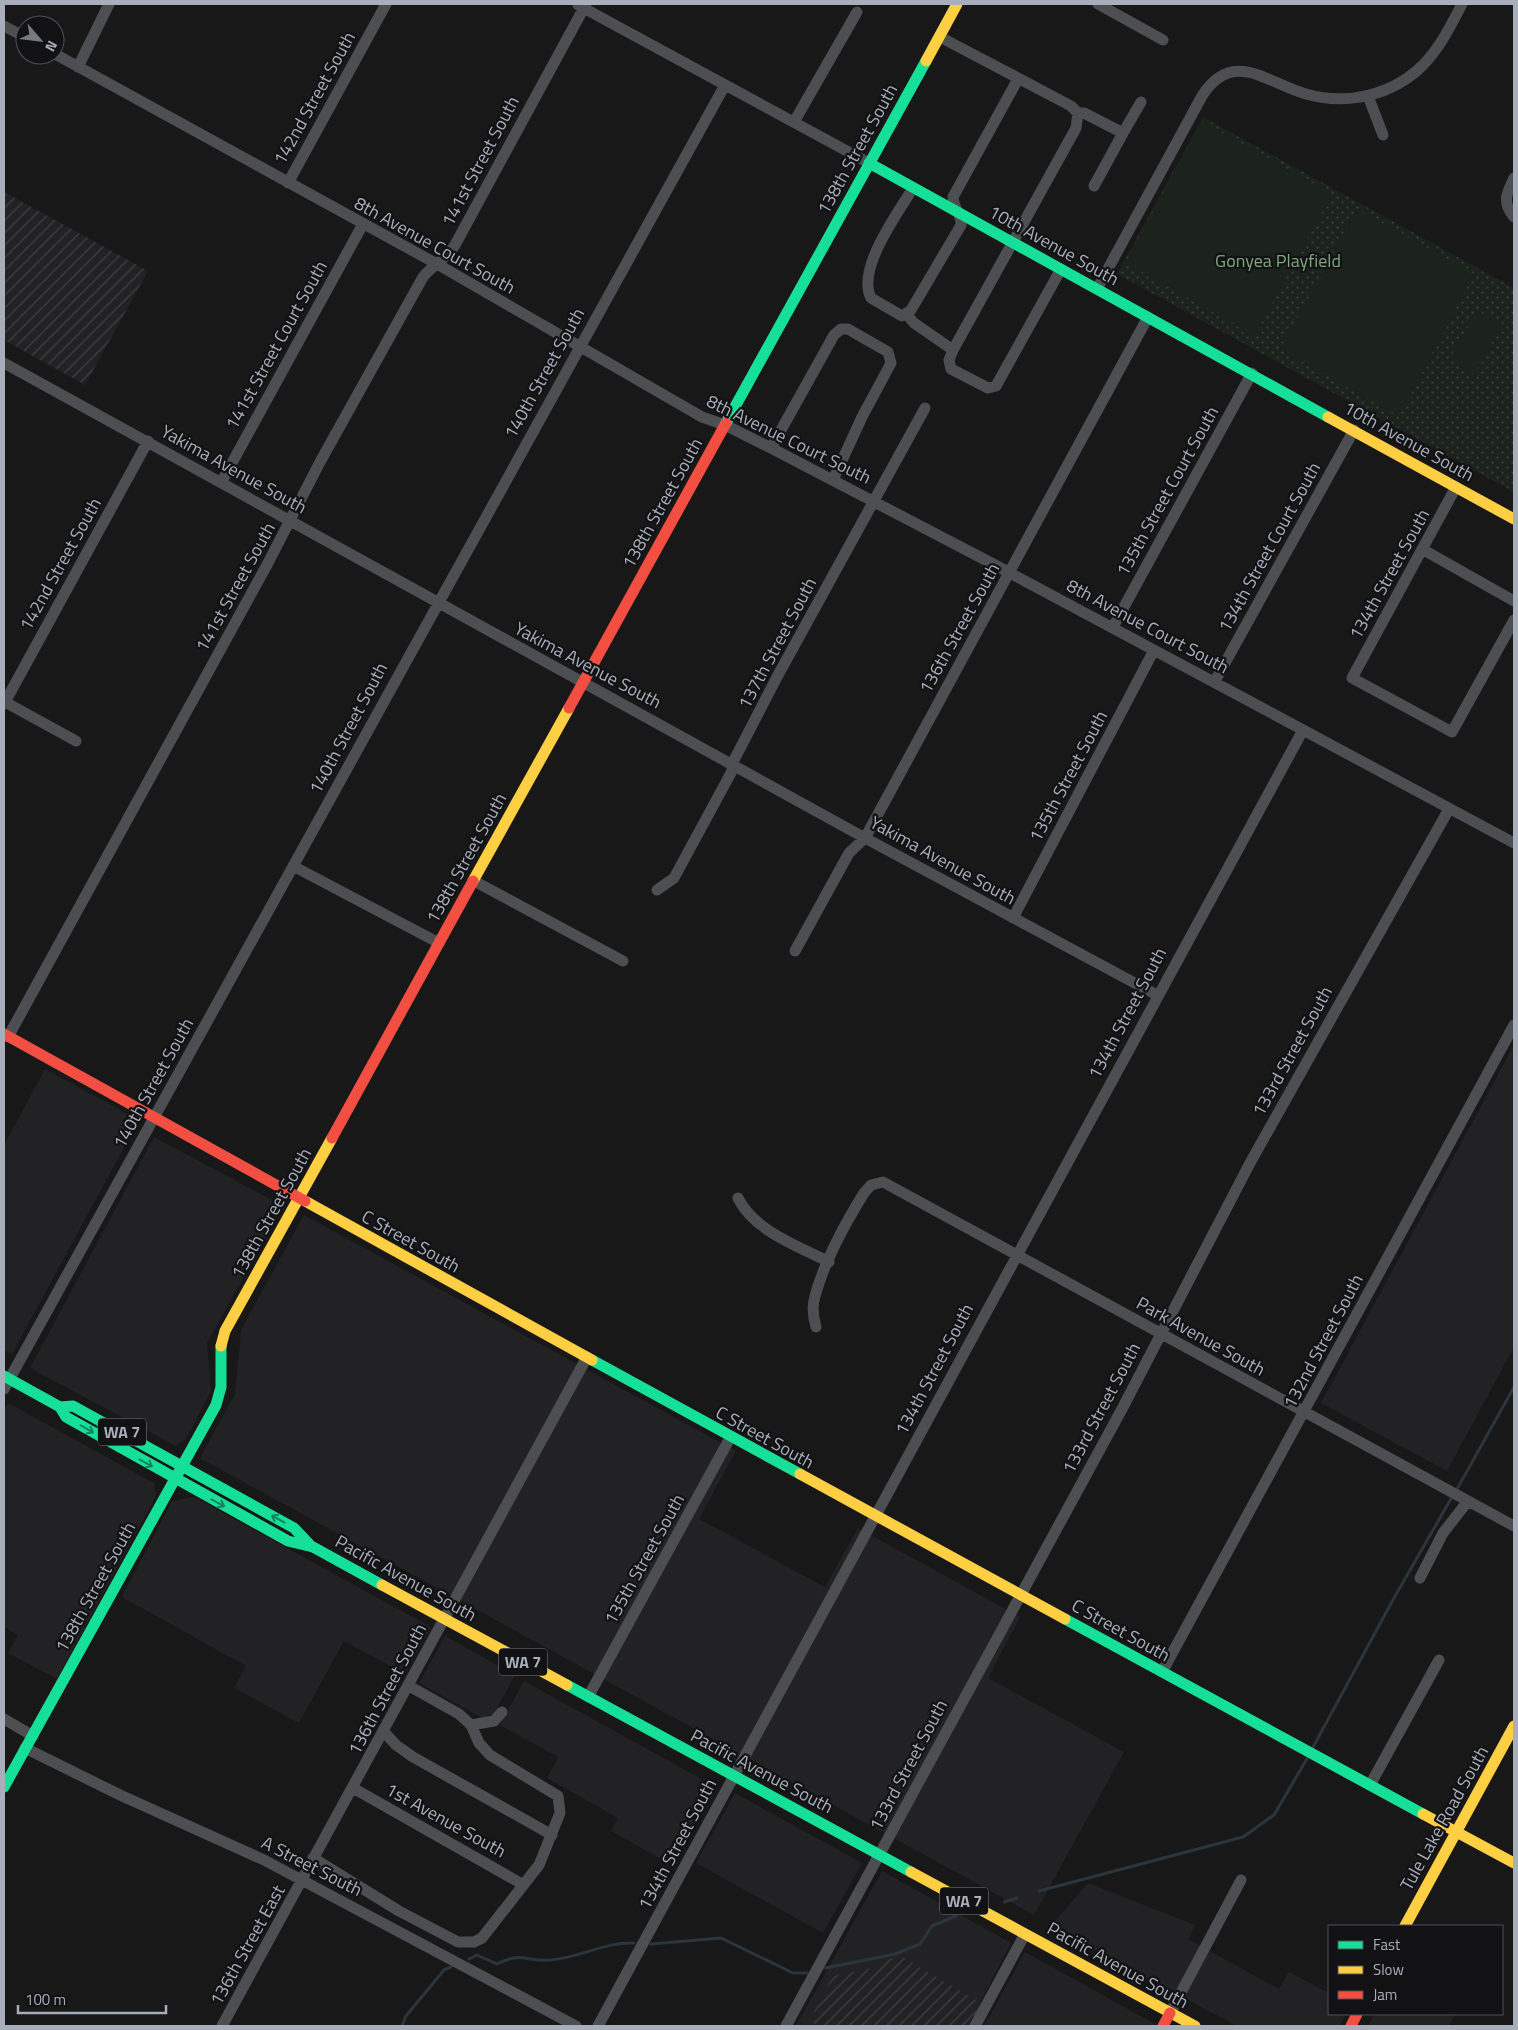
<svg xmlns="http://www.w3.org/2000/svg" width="1518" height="2030" font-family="'Titillium Web',sans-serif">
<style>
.built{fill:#222225}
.industrial{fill:url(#industrial-furrows)}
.green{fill:url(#green-dots)}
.pitch{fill:#1b231c}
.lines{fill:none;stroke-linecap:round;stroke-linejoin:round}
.stream{stroke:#2a353c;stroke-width:3}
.street{stroke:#4c4e52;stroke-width:11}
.fast{stroke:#16e098;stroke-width:11}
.slow{stroke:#ffcf43;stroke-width:11}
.jam{stroke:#f24e42;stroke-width:11}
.oneway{stroke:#14835d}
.labels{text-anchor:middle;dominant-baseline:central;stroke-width:4.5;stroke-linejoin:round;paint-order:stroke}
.shield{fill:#121215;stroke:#7b8089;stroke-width:1}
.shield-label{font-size:16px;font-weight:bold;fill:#a8afbb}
.street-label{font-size:18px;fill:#a8afbb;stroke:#121215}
.park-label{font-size:18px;fill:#7da87d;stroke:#121215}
</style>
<defs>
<pattern id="industrial-furrows" width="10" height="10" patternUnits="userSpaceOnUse" patternTransform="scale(1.25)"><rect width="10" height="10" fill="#222225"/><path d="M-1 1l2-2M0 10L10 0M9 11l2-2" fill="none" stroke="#3f4043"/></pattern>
<pattern id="green-dots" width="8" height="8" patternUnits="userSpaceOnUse" patternTransform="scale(1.25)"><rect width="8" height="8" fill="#1b231c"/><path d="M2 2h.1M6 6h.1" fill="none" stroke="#39403b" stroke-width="1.8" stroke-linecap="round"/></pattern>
</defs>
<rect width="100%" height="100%" fill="#181819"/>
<!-- built -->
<path class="built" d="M1514,1045V1347L1447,1471L1321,1403Z
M45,1069L139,1120L12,1354L4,1350V1145Z
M154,1137L283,1206L207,1343L211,1391L186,1439L176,1446L30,1368Z
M304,1215L736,1451L699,1519L825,1587L858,1528L1020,1617L988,1678L1124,1752L1034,1915L200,1458L235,1394L241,1330Z
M8,1403L154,1483L156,1496L57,1679L8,1653L18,1635L4,1627V1411Z
M194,1497L431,1627L405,1674L344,1641L299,1723L234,1688L246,1666L122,1597L172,1501Z
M445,1636L515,1675L494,1714L482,1718L419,1683Z
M524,1681L716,1787L672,1865L611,1831L618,1818L547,1778L558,1757L500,1725Z
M735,1793L862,1863L823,1933L696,1863Z
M882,1871L1011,1943L968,2026H796Z
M1088,1883L1195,1925L1188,1939L1279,1989L1289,1972L1329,1993V2014H1346L1339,2026H1237L1050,1927Z
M1025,1952L1155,2024L1153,2026H984Z
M1375,2014H1455L1449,2026H1368Z"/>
<!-- industrial -->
<path class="industrial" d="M4,192L148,271L85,385L4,340Z
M901,1956L981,2003L969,2026H819L809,2021L833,1976L883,1966L888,1959Z"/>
<!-- green -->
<path class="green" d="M1203,117L1514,288V492L1117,274Z"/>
<!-- pitch -->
<path class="pitch" d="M1201,121L1332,194L1256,333L1253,334L1126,263Z
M1357,209L1474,274L1399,416L1286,353L1283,344Z
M1477,311L1502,325L1474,374L1449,359Z"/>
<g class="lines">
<!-- stream -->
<path class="stream" d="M1456,1491L1514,1387
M1312,1749L1394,1598L1452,1497
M1039,1891L1243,1837L1274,1815L1308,1757
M1004,1902L1017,1898
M651,1944L721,1938L793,1973H807
M469,1959L477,1955L497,1964C523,1951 525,1962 550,1960C579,1958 604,1942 634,1943
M826,1968L895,1954L920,1944L932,1926L956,1916
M402,2026L406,2016L444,1970L451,1967"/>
<!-- street -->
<path class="street" d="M1098,4L1163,40
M578,5L869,163
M4,26L25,37
M940,37L1071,106L1078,113
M55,54L437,264L702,417L725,425L771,448L997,566L1514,843
M78,67L109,4
M1368,96L1383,135
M1078,113H1084L1123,133L1141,102
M794,122L857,12
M1514,178C1506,194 1502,203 1514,217
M288,183L386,4
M1094,186L1123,133
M913,188C898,213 856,269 871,298L902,316L911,310L961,225C962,215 953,207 953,197L1018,79
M1061,269L996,386L988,388L951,369L949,360L953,350L1076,128L1078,113
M1097,289L1202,96C1233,48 1267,83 1306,94C1347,106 1393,95 1423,65C1440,48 1451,25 1462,4
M907,315L914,323L953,350
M4,363L865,838L1157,995
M771,448L834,335L841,329H848L888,352L891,363L862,417L833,480
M221,483L363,224
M1456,487L1352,678L1452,732L1514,620
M1422,549L1514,601
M1113,627L1252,373
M1215,681L1354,430
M5,702L76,741
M4,704L148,441
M293,866L439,943
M474,881L623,961
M657,890L674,878L732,771V764L777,677L925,408
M1013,918L1154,650
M795,951L849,853L865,838L1148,317
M8,1037L268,563L320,462L423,277C434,264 445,260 455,245L586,4
M738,1198C754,1231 798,1246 829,1262
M816,1327C813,1317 812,1306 815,1296C824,1263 846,1222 864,1193L871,1185L883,1182L1514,1526
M4,1389C244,954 482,518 725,85
M1420,1578L1443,1533L1468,1501
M1162,1672L1514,1025
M588,1697L730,1438
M4,1719L33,1736
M471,1725L494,1721L502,1712
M384,1732L396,1745L413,1757L552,1835
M25,1748L120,1795L264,1860L576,2026
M1370,1785L1439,1660
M353,1788L522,1884
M313,1858L399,1911L458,1942H474L482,1938L539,1865L560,1813L558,1796L490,1755L479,1743L471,1725L459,1714L409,1686
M1170,2013L1241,1880
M222,2026L587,1357
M598,2026L1303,730
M786,2026L1122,1409L1250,1163L1449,809
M975,2026L1025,1934"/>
<!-- fast -->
<path class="fast" d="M869,163L1328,417
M726,423L926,61
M592,1360L800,1474
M4,1376L60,1407L66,1417L288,1541L313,1547L382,1585
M60,1407L73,1406L294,1528L312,1547
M1065,1619L1423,1814
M567,1685L911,1872
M4,1787L216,1405L221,1387V1346"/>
<!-- slow -->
<path class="slow" d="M926,61L957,4
M1328,417L1514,519
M473,881L569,708
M305,1201L592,1360
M221,1346L225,1331L332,1138
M800,1474L1065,1619
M382,1585L567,1685
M1423,1814L1514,1863
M911,1872L1195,2026
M1405,1926L1514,1726"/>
<!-- jam -->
<path class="jam" d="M569,708L726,423
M4,1034L305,1201
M332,1138L473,881
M1163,2026L1170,2013
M1351,2026L1357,2014"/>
</g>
<!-- one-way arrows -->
<defs><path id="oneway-shaft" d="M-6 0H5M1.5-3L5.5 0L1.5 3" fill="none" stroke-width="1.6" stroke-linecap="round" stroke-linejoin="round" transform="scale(1.25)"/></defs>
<g class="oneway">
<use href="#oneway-shaft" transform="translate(87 1429) rotate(30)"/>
<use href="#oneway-shaft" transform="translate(146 1463) rotate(29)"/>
<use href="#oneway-shaft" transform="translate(218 1503) rotate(28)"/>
<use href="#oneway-shaft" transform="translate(278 1519) rotate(-151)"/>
</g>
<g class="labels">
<!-- shield labels -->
<g class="shield">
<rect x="98" y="1418.5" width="48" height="27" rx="4"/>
<rect x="499" y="1648.5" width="48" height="27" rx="4"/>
<rect x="940" y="1887.5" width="48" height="27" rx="4"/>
</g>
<g class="shield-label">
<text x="122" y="1432">WA 7</text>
<text x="523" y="1662">WA 7</text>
<text x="964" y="1901">WA 7</text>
</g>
<!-- street labels -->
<g class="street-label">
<text transform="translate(314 98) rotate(-61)">142nd Street South</text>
<text transform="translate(857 149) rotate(-61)">138th Street South</text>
<text transform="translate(480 161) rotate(-62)">141st Street South</text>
<text transform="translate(435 245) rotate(29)">8th Avenue Court South</text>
<text transform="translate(1054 245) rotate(29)">10th Avenue South</text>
<text transform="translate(276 345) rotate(-61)">141st Street Court South</text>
<text transform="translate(544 373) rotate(-61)">140th Street South</text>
<text transform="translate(789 439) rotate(26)">8th Avenue Court South</text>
<text transform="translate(1409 441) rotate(29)">10th Avenue South</text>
<text transform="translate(234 469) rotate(29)">Yakima Avenue South</text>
<text transform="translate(1167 491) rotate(-61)">135th Street Court South</text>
<text transform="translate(662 503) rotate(-61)">138th Street South</text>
<text transform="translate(1269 547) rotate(-61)">134th Street Court South</text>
<text transform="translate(60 564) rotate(-61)">142nd Street South</text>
<text transform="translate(1389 574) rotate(-61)">134th Street South</text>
<text transform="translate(235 587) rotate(-61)">141st Street South</text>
<text transform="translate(1148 626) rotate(28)">8th Avenue Court South</text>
<text transform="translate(959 628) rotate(-61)">136th Street South</text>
<text transform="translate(777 643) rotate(-62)">137th Street South</text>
<text transform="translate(588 665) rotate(28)">Yakima Avenue South</text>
<text transform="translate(348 728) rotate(-62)">140th Street South</text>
<text transform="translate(1068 776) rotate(-62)">135th Street South</text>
<text transform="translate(466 858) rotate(-61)">138th Street South</text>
<text transform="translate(943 860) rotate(29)">Yakima Avenue South</text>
<text transform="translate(1127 1013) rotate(-62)">134th Street South</text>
<text transform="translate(1292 1051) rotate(-61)">133rd Street South</text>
<text transform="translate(153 1083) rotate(-61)">140th Street South</text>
<text transform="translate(271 1213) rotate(-61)">138th Street South</text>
<text transform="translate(411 1241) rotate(29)">C Street South</text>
<text transform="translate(1201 1336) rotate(29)">Park Avenue South</text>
<text transform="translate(1323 1341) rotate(-62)">132nd Street South</text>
<text transform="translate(934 1369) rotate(-62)">134th Street South</text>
<text transform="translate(1101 1408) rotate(-62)">133rd Street South</text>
<text transform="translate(765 1437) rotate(29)">C Street South</text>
<text transform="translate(644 1559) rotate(-61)">135th Street South</text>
<text transform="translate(406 1578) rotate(29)">Pacific Avenue South</text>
<text transform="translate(95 1587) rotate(-61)">138th Street South</text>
<text transform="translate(1121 1630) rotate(29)">C Street South</text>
<text transform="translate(387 1689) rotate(-62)">136th Street South</text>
<text transform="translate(908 1765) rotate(-62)">133rd Street South</text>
<text transform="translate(762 1771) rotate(28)">Pacific Avenue South</text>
<text transform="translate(1444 1818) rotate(-61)">Tule Lake Road South</text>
<text transform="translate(446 1820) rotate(29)">1st Avenue South</text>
<text transform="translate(677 1844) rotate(-62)">134th Street South</text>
<text transform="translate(312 1866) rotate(27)">A Street South</text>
<text transform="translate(247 1945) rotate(-61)">136th Street East</text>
<text transform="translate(1118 1965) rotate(29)">Pacific Avenue South</text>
</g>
<!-- park labels -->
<g class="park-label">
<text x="1278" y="260">Gonyea Playfield</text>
</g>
</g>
<!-- border -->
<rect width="1518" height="2030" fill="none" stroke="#a8afbb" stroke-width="10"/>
<!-- legend -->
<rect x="1328" y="1925" width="175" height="90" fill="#121215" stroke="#4e5157"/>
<rect x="1338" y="1941" width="25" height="8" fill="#16e098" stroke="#4e5157"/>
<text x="1373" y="1950" font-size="15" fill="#a8afbb">Fast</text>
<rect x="1338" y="1966" width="25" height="8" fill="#ffcf43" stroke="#4e5157"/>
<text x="1373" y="1975" font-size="15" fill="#a8afbb">Slow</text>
<rect x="1338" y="1991" width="25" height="8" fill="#f24e42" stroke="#4e5157"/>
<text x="1373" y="2000" font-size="15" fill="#a8afbb">Jam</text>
<!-- north arrow -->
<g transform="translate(40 40) rotate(118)"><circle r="24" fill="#121215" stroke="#4e5157"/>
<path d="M0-4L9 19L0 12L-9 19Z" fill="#767a82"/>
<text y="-8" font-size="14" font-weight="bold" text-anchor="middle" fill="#a8afbb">N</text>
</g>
<!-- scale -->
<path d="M18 2005v8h148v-8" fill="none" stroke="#a8afbb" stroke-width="2.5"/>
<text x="25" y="2005" font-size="15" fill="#a8afbb" stroke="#121215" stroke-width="4" paint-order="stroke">100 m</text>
</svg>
